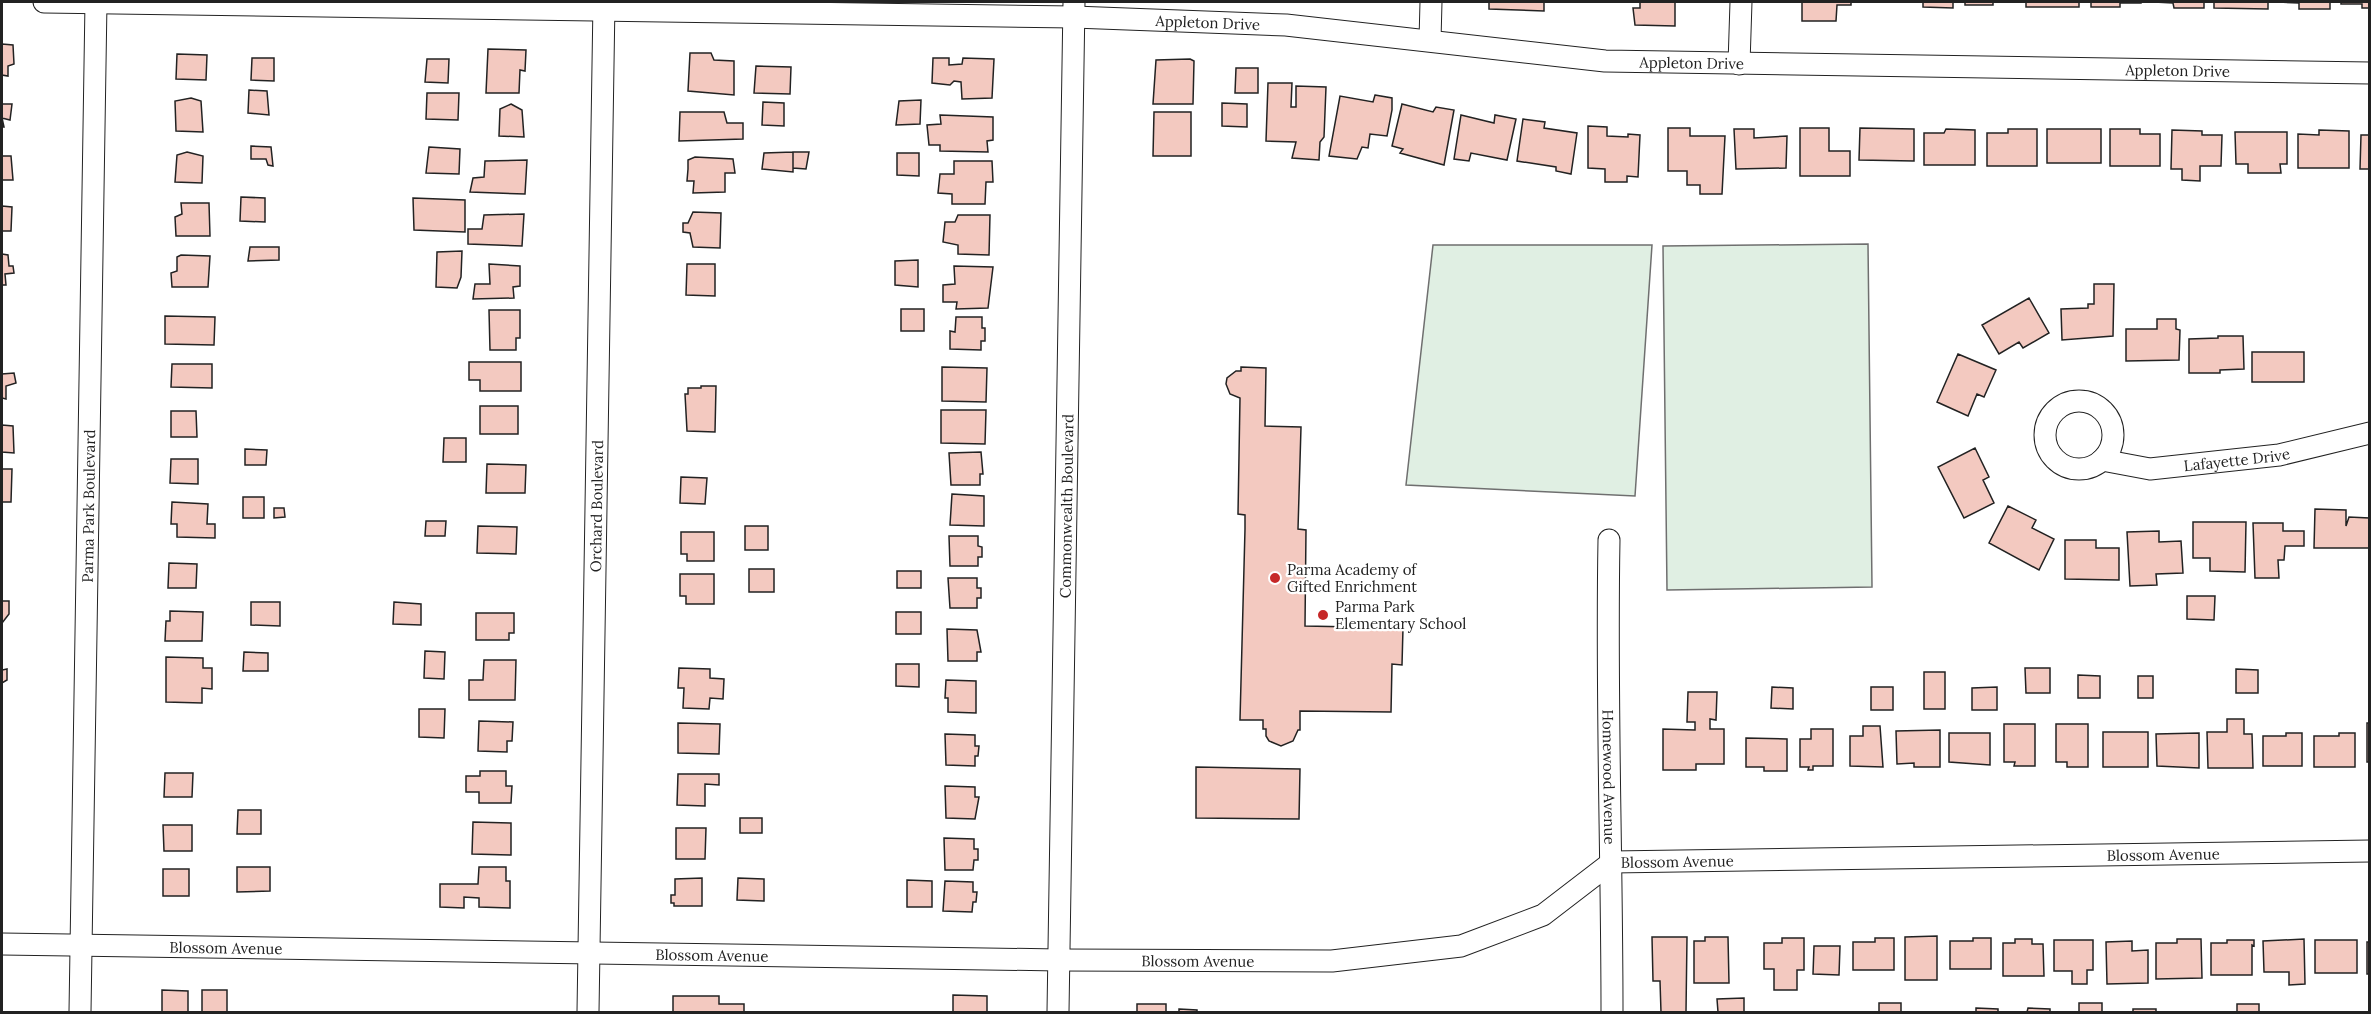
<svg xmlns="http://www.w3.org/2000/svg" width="2371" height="1014" font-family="Lora,serif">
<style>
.green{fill:#e0efe3;stroke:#6f6f6f;stroke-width:1.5}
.building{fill:#f3c9c0;stroke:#222;stroke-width:1.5}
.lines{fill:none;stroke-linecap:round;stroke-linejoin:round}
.minor-casing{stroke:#222;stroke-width:23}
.minor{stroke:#fff;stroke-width:21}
.poi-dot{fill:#c62828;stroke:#fff;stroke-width:2}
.labels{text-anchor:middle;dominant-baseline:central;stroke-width:4.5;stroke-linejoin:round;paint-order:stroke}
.street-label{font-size:15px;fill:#222;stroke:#fff}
.poi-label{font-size:15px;fill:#222;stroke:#fff;text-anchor:start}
</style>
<rect width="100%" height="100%" fill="#fff"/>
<!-- green -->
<path class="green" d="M1868,244L1872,587L1667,590L1663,246Z
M1433,245H1652L1635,496L1406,485Z"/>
<!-- building -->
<path class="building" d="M1489,2H1544V11L1489,9Z
M1640,2H1675V26L1635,25L1633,8H1640Z
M1802,2H1851V5H1837L1836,21H1802Z
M1903,2H1953V8L1923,7V2Z
M1965,2H1993V5H1965Z
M2026,2H2079V7H2026Z
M2091,2H2141V3H2120V7H2091Z
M2154,2H2204V8H2174L2173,3Z
M2214,2H2268V9L2214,8Z
M2278,2H2330V9H2299V3Z
M2341,2H2370V8H2362V4H2341Z
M2,44L13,45L14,64L8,66V76L2,75Z
M488,49L526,50L525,71L520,70L519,93H486Z
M690,53H711L714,60L734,61V95L688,91Z
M177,54L207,55L206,80L176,79Z
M252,58H274V81L251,80Z
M933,58H949V65L962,64L963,58L994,59L992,98L962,99L961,82L954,81L950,85L932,83Z
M427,59H449L448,83L425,82Z
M1190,59L1194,61L1193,104H1153L1156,60Z
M756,66L791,67L790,94L754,93Z
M1236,68H1258V93H1235Z
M1268,83H1292L1291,107H1296V86L1326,87L1324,137L1320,142L1319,160L1292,158L1296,142L1266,141Z
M249,90L267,91L269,115L248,113Z
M427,93H459L458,120L426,119Z
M1375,95L1392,98V110L1387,136L1370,134L1368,148L1362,147L1357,159L1329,156L1340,96L1373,102Z
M191,98L201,101L203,132L176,131L175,101Z
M921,100L920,124L896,125L899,101Z
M763,102L784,103V126L762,125Z
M1222,103L1247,104V127L1222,126Z
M2,104H12L10,120L2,118L4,127H2Z
M511,104L522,110L524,137L499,136L500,109Z
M1402,104L1433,112L1436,107L1454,110L1444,165L1400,153L1403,149L1392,146Z
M680,112H724L727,123H743V139L679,141Z
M1154,112H1191V156H1153Z
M940,115L993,117V140L987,141L988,152L940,151V145H929L927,125L941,124Z
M1461,115L1494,123L1495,115L1516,119L1507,160L1471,153L1469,161L1454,159Z
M1523,119L1545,122L1544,128L1577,133L1571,174L1556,171V167L1517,161Z
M1588,126L1607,127V136L1628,137V134L1640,135L1638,177L1627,176V182H1605V169L1588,168Z
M1668,128H1690V136H1725L1722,194H1700V185H1687V171H1668Z
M1800,128H1829V151H1850V176H1800Z
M1860,128L1914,129V161L1859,160Z
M1734,129H1754V138L1787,136L1786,168L1736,169Z
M1946,129L1975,130V165H1924V133H1944Z
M2008,129H2037V166H1987V133H2008Z
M2047,129H2101V163H2047Z
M2110,129H2140V134H2160V166H2110Z
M2172,130L2202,131V135H2222L2221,166H2200V181L2182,180V169H2171Z
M2319,130L2349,131V168H2298V134L2319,135Z
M2235,132H2287V164H2280L2281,173H2248V164H2236Z
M2361,135H2370V169H2360Z
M251,146L271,147L273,166L268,165L266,159H251Z
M429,147L460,149L459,174L426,173Z
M187,152L203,156L202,183L175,182L177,155Z
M793,152V172L762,169L764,153Z
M793,152H809L806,169L793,168Z
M897,153H919V176L897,175Z
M2,156H11L13,180H2Z
M695,157L733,159L735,173H725V192L693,193L694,181H687L688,169V160Z
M527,160L525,194L470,192L473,178L484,177L485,161Z
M954,161H992L993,182H986L985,204H952V194L938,193L940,174H954Z
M241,197L265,198V222L240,221Z
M413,198L465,200V232L414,230Z
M181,203H209L210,236H176L175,217L182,214Z
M2,206L12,207L11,231H2Z
M693,212L721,213L720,248L693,247L690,233L683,232V223H688Z
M524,214L522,246L468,244V229H482L484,215Z
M958,215H990L989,255L958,254V245L943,242L945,222H955Z
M250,247H279V260L248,261Z
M462,251L461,277L457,288L436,287L437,252Z
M2,254L8,255L9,266H13L14,273L5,274L6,285H2Z
M181,255L210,256L208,287H172L171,273L177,271V257Z
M918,260V287L895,285V261Z
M489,264L520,266V286L513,287L514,298L473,299L475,284H490Z
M687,264H715V296L686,295Z
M954,266L993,267L988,308L956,309L957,302H943V285L955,284Z
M2094,284H2114L2113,336L2062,340L2061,309L2088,308V304H2094Z
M2029,298L2049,333L2023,348L2019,342L1999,354L1982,325Z
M901,309H924V331H901Z
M489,310H520V338H516V350H490Z
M165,316L215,317L214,345L165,344Z
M956,317H982V328H985V341H981V350L950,349V331L955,332Z
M2157,319H2176V329L2180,330L2179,360L2126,361V329H2157Z
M2218,336H2243L2244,369L2220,370V373H2189V339L2218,338Z
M2252,352H2304V382H2252Z
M1958,354L1996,370L1984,397L1977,394L1968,416L1937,402Z
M469,362H521V391H480V380H469Z
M172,364H212V388L171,387Z
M942,367L987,368L986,402L942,401Z
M1241,367L1266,368L1265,426L1301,427L1298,529L1306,530L1305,626L1403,628L1402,665L1392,664L1391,712L1300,711V730H1298L1293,741L1281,746L1269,741L1266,736V729H1263V720H1240L1245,529V515L1238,514L1240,398L1230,394L1226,384L1227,378L1236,371H1241Z
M14,373L16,383L6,386V399L2,398V374Z
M701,386H716L715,432L687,431L685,394H688V388H701Z
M480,406H518V434H480Z
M941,410H986L985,444L941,443Z
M171,411H196L197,437H171Z
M2,425L13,426L14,453L2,452Z
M444,438H466V462H443Z
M1975,448L1989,477L1983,480L1994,503L1964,518L1938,467Z
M245,449L267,450L266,465H245Z
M981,452L983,474H980V485H951L949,453Z
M171,459H198V484L170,483Z
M487,464L526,465L525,493H486Z
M2,469H12L11,502H2Z
M681,477L707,478L705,504L680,503Z
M952,494L984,496V526L950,525Z
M243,497H264V518H243Z
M172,502L208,504L207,524H215V538L177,537V524H171Z
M2008,506L2036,520L2032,528L2054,539L2039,570L1989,543Z
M274,508H284L285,517L274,518Z
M2315,509L2346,510V526L2349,517L2369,518V548H2314Z
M426,521H446L445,536H425Z
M2193,522H2246L2245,572L2210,571V558H2193Z
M2253,523H2283V531H2304V546H2285L2284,560H2278L2279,578H2255Z
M478,526L517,527L516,554L477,553Z
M745,526H768V550H745Z
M2159,531V542L2181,541L2183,573L2156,574L2157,585L2130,586L2127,532Z
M681,532H714V561H687V554H681Z
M949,536H978V546L982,547V557H978V566H950Z
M2065,540H2096V548H2119V580L2065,579Z
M169,563L197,564L196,588H168Z
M749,569H774V592H749Z
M897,571H921V588H897Z
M680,574H714V604H686V596H680Z
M948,578H977V588H981V598H977V608H950Z
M2187,596H2215L2214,620L2187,619Z
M2,601H9V614L2,623Z
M251,602H280V626L251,625Z
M394,602L421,604V625L393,624Z
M170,611L203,612L202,641H165L166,621H170Z
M896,612H921V634H896Z
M476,613H514V633H509V640H476Z
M947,629L977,630L981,652H977V661H948Z
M425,651L445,652L444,679L424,678Z
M244,652L268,653V671H243Z
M166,657L203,658V668H212V689L202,688V703L166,702Z
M484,660H516L515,700H469V680H483Z
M896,664H919V687L896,686Z
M679,668L710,669V678L724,679L723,699L710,698L709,709L683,708L684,688H678Z
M2025,668H2050V693H2026Z
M7,669V680L2,683V670Z
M2236,669L2258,670V693H2236Z
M1924,672H1945V709H1924Z
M2078,675L2100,676V698H2078Z
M2138,676H2153V698H2138Z
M946,680L976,681V713L948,712V698H945Z
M1772,687L1793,688V709L1771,708Z
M1871,687H1893V710H1871Z
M1997,687V710H1972V688Z
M1688,692H1717L1716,720L1710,719V729H1724V764H1696V770H1663V729L1695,730V722H1687Z
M419,709H445L444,738L419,737Z
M2227,719H2244V734H2252L2253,768H2208L2207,732H2227Z
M479,721L513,722L512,741H507V752L478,751Z
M678,723L720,724L719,754L678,753Z
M2367,723H2370V762H2367Z
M2004,724H2035V766H2014L2015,762H2004Z
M2056,724H2088V767H2067V762H2056Z
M1863,726H1880L1883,767L1850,766V736H1863Z
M1811,729H1833V766H1813V770H1808L1809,767H1800V739H1811Z
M1940,730V767H1914V763L1897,764L1896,731Z
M2103,732H2148V767H2103Z
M1949,733H1990V765L1949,762Z
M2199,733V768L2157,766L2156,734Z
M2286,733H2302V766H2263V736H2286Z
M2339,733H2355V767H2314V736H2339Z
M945,734L975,735V746H979L978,756H975V766L946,765Z
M1746,738L1787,739V771H1764V767H1746Z
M1196,767L1300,769L1299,819L1196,818Z
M480,771H506V786H512L511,803H479V792H466V776H480Z
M165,773H193L192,797H164Z
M678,774H719V785L705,784V806L677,805Z
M945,786L975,787V797H979L975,819L946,818Z
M238,810H261V834H237Z
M740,818H762V833H740Z
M473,822L511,823V855L472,854Z
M163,825H192V851H164Z
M676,828H706L705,859H676Z
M944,838L974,839V849H978V860H974L973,870H945Z
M237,867H270V891L237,892Z
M479,867H506V881H510V908L479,907V898L464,897V908L440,907V884H478Z
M163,869H189V896H163Z
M702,878V906H674V903H671V895H675V879Z
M738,878L764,879V901L737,900Z
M907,880L932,881V907H907Z
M945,881L973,882V892H977L976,902H973L972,912L943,911Z
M1937,936V980H1905V937Z
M1652,937H1687L1686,1012H1661L1660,981H1653Z
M1705,937H1728L1729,983H1694V941H1705Z
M1782,938H1804V970H1797V990H1774V969H1764V943H1782Z
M1875,938H1894V970H1853V942H1875Z
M1973,938H1991V969H1950V941H1973Z
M2015,939H2032V944H2043L2044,976H2003V943H2015Z
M2177,939H2201L2202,978L2156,979V943H2177Z
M2304,939L2305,984L2289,985V972H2264L2263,941Z
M2054,940H2093V970H2087V984H2072V971H2054Z
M2227,940H2254V946L2252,945V975H2211V943H2227Z
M2315,940H2357V973H2315Z
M2132,941V951L2148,950V983L2107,984L2106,942Z
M2367,942H2370V974H2367Z
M1814,946H1840L1839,975L1813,974Z
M162,990L188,991V1012H162Z
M202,990H227V1012H202Z
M953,995L987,996V1012H953Z
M673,996H719V1004H744V1012H673Z
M1744,998V1012H1718L1717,999Z
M1879,1003H1901V1012H1879Z
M2079,1003H2102V1012H2079Z
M1137,1004H1166V1012H1137Z
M2237,1004H2259V1012H2237Z
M1976,1008L1998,1009V1012H1976Z
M2028,1008L2050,1009V1012H2027Z
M1179,1009L1197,1010V1012H1179Z
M2133,1009H2156V1012H2133Z"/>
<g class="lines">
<defs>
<g id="minor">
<path id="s1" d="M44,2L1074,17L1286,25L1605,61L2370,73"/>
<path d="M1430,40L1431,2"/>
<path d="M1739,64L1741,2"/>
<circle cx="2079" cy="435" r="34"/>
<path id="s2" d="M2102,460L2150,469L2279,455L2370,433"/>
<path id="s3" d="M1609,540C1606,698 1612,855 1612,1012"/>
<path id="s4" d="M2,944L1059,960L1332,961L1461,946L1543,915L1612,862L2370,851"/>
<path id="s5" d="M80,1012L96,2"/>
<path id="s6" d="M588,1012L604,2"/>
<path id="s7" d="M1058,1012L1074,2"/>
</g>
</defs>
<!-- minor casing -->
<use href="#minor" class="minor-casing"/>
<!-- minor -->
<use href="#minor" class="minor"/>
</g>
<!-- markers -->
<g class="poi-dot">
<circle cx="1275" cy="578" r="6"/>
<circle cx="1323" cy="615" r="6"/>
</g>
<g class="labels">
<!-- street labels -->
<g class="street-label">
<text stroke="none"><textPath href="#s1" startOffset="1164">Appleton Drive</textPath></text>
<text stroke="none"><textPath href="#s1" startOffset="1650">Appleton Drive</textPath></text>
<text stroke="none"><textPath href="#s1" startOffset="2136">Appleton Drive</textPath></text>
<text stroke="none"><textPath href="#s2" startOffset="136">Lafayette Drive</textPath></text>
<text stroke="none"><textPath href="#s5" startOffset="506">Parma Park Boulevard</textPath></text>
<text stroke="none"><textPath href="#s6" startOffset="506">Orchard Boulevard</textPath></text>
<text stroke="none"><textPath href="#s7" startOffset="506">Commonwealth Boulevard</textPath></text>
<text stroke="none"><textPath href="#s3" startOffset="237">Homewood Avenue</textPath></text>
<text stroke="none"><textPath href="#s4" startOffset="2186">Blossom Avenue</textPath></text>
<text stroke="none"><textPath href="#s4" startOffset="1700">Blossom Avenue</textPath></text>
<text stroke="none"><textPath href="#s4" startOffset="224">Blossom Avenue</textPath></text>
<text stroke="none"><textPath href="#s4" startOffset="710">Blossom Avenue</textPath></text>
<text stroke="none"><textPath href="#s4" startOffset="1196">Blossom Avenue</textPath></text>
</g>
<!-- poi labels -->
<g class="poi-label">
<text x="1287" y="569">Parma Academy of<tspan x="1287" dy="17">Gifted Enrichment</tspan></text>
<text x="1335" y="606">Parma Park<tspan x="1335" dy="17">Elementary School</tspan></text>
</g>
</g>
<!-- border -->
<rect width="2371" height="1014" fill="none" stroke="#222222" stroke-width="6"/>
</svg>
